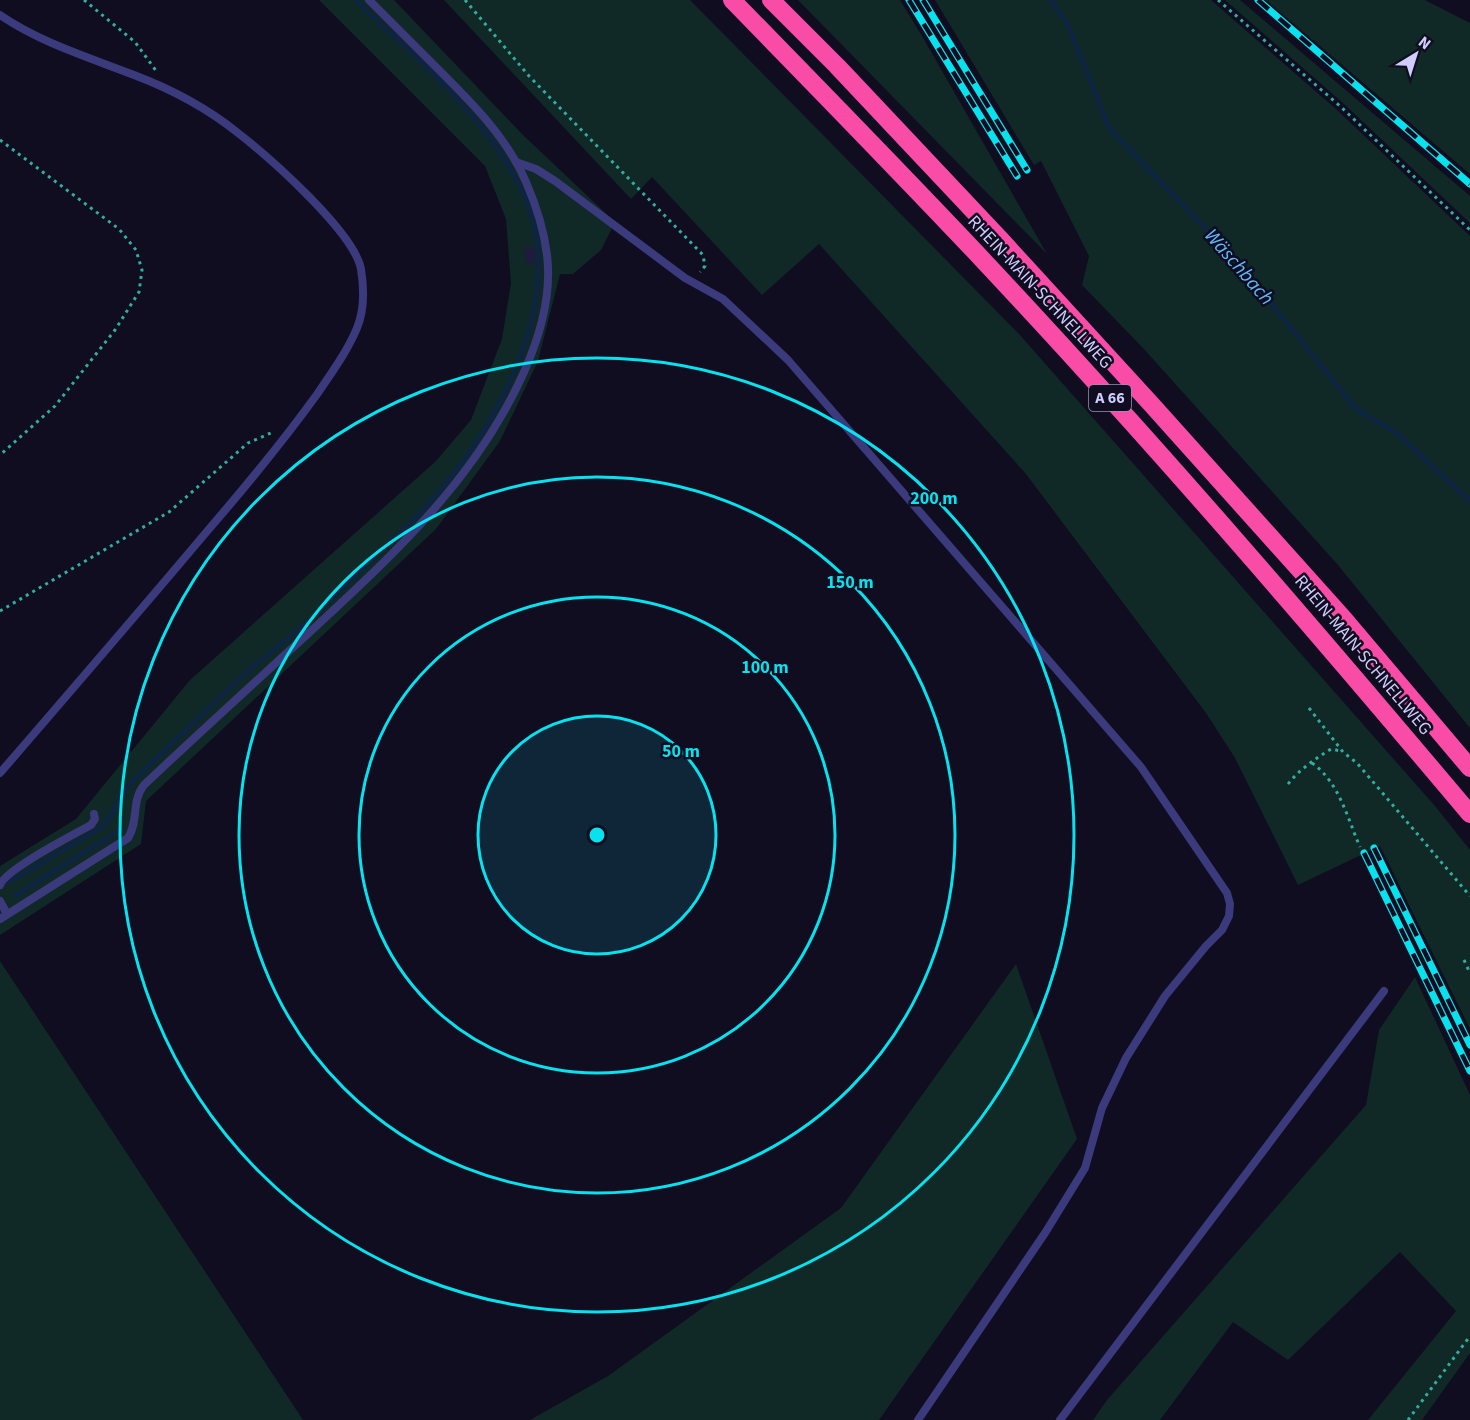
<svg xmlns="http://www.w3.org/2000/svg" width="1470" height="1420" font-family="'Source Sans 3',sans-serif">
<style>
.green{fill:#102927}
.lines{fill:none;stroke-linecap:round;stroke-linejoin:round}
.stream{stroke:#0e2443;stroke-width:4.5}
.building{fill:#201a3f}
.path{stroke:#32ada0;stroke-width:3;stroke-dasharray:3 4.5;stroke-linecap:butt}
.service{stroke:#3a3a7d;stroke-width:8}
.motorway{stroke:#f94ca7;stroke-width:18}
.rail-casing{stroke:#08e1ee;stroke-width:7}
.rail{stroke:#0f0d1f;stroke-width:4.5;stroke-dasharray:14;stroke-linecap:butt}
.ring{fill:none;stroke:#08e1ee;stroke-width:3}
.labels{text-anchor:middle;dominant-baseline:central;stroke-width:5;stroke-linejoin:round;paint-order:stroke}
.shield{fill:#0f0d1f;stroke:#9693ba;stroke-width:1.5}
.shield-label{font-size:16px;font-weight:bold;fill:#d0cdfd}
.street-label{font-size:18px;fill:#d0cdfd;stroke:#0f0d1f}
.water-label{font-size:20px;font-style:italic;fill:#5fb9fa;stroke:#0f0d1f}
.centre{fill:#08e1ee;stroke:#0f0d1f;stroke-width:3}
.ring-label{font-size:18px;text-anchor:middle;font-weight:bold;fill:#08e1ee;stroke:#0f0d1f;stroke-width:5;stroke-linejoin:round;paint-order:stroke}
</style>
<rect width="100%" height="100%" fill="#0f0d1f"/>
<!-- green -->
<path class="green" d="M319,0H394L523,135L615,222L601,250L573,274H560L538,361L500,441L436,529L146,801L141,844L0,935V866L76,819L190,680L435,462L471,420L502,339L511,283L506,219L485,166Z
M444,0H690L1019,334L1435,806L1470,850V1029L1380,846L1298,885L1235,758L1206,713L1026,474L819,244L762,295L652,177L631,199Z
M798,0H900L922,36L1047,254Z
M935,0H1211L1337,110L1470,236V728L1338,565L1143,348L1082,285L1089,256L1041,161L1034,165Z
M1225,0H1240L1470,196V223L1343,103Z
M1266,0H1425L1470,23V174Z
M0,961L303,1420H0Z
M1016,964L1077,1139L879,1420H530L608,1376L841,1208Z
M1415,977L1470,1095V1353L1422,1420H1368L1456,1311L1400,1252L1288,1360L1233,1322L1160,1420H1093L1107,1400L1366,1105L1379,1030Z"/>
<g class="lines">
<!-- stream -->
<path class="stream" d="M1050,0L1067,23L1109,128L1238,262L1356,409L1398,434L1470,501
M9,882L104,826L125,790L143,771C180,736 217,699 255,665C266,655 279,647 290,637C314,617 336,594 359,572C381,550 405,529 426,506C474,454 513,390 531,322C541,281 542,239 526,200C491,119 417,60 356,0
M16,895L122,829"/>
</g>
<!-- building -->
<path class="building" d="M525,247H534L535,263H526Z"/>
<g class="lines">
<!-- path -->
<path class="path" d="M84,0L135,42L157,72
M465,0L529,76L703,255L705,266L700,272
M1218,0L1340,106L1470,230
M0,140L119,229L136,250L142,270L139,292L115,330L55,406L0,455
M0,611L169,512L248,443L273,432
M1309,708L1343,752L1357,763L1470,896
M1312,763C1339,782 1347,817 1360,847
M1288,784C1300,769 1315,759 1331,749L1341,751
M1464,960L1470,973
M1408,1420L1470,1336"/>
<!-- service -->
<path class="service" d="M0,15C41,43 88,57 134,75C171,89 207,108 238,133C269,157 354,232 361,269C364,288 365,309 357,328C347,352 332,372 318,393C284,440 247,485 209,529C140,611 70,692 0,773
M516,162L536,169L555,181L685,278L723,299L788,360L1141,767L1227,893L1230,904L1229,916L1222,930L1206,946L1165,996L1126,1058L1102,1108L1085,1168L1045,1233L918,1420
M0,885C6,869 73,835 91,825L95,819L94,814
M0,901L7,914
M0,919L128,838C139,821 131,801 144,785C199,733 255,682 311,631C395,553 476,479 524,372C540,336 552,295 547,255C544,230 536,205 526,182C507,138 474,105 440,71C417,48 393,24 369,0
M1060,1420L1384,991"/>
<!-- motorway -->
<path class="motorway" d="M732,0C815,85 899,171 981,258C1150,438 1311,625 1470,814
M771,0L837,66L1000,239L1152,405L1344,619L1470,768"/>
<defs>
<path id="rail" d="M909,0L1017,176
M923,0L1027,170
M1258,0L1470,184
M1374,848L1470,1045
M1364,853L1470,1071"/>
</defs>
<!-- rail casing -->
<use href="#rail" class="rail-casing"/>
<!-- rail -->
<use href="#rail" class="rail"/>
</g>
<!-- distance rings -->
<circle cx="597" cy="835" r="119" fill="#08e1ee" fill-opacity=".12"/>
<g class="ring">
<circle cx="597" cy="835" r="119"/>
<circle cx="597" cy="835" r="238"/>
<circle cx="597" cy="835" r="358"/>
<circle cx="597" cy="835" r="477"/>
</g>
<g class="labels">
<!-- shield labels -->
<rect class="shield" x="1089" y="385" width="42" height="26" rx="4.5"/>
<g class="shield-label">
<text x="1110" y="398">A 66</text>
</g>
<!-- street labels -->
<g class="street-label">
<text transform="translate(1040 292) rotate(47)">RHEIN-MAIN-SCHNELLWEG</text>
<text transform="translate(1363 655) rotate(50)">RHEIN-MAIN-SCHNELLWEG</text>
</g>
<!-- water labels -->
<g class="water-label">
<text transform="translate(1239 267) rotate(49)">Wäschbach</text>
</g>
</g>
<circle cx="597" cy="835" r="9" class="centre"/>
<g class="ring-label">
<text x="934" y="504">200 m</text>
<text x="850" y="588">150 m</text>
<text x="765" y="673">100 m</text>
<text x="681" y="757">50 m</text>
</g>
<!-- north arrow -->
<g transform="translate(1416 54) rotate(38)" stroke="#0f0d1f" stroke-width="4.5" paint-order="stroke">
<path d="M0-4.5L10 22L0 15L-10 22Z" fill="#d0cdfd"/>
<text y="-9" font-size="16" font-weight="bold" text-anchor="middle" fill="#d0cdfd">N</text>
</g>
</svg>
